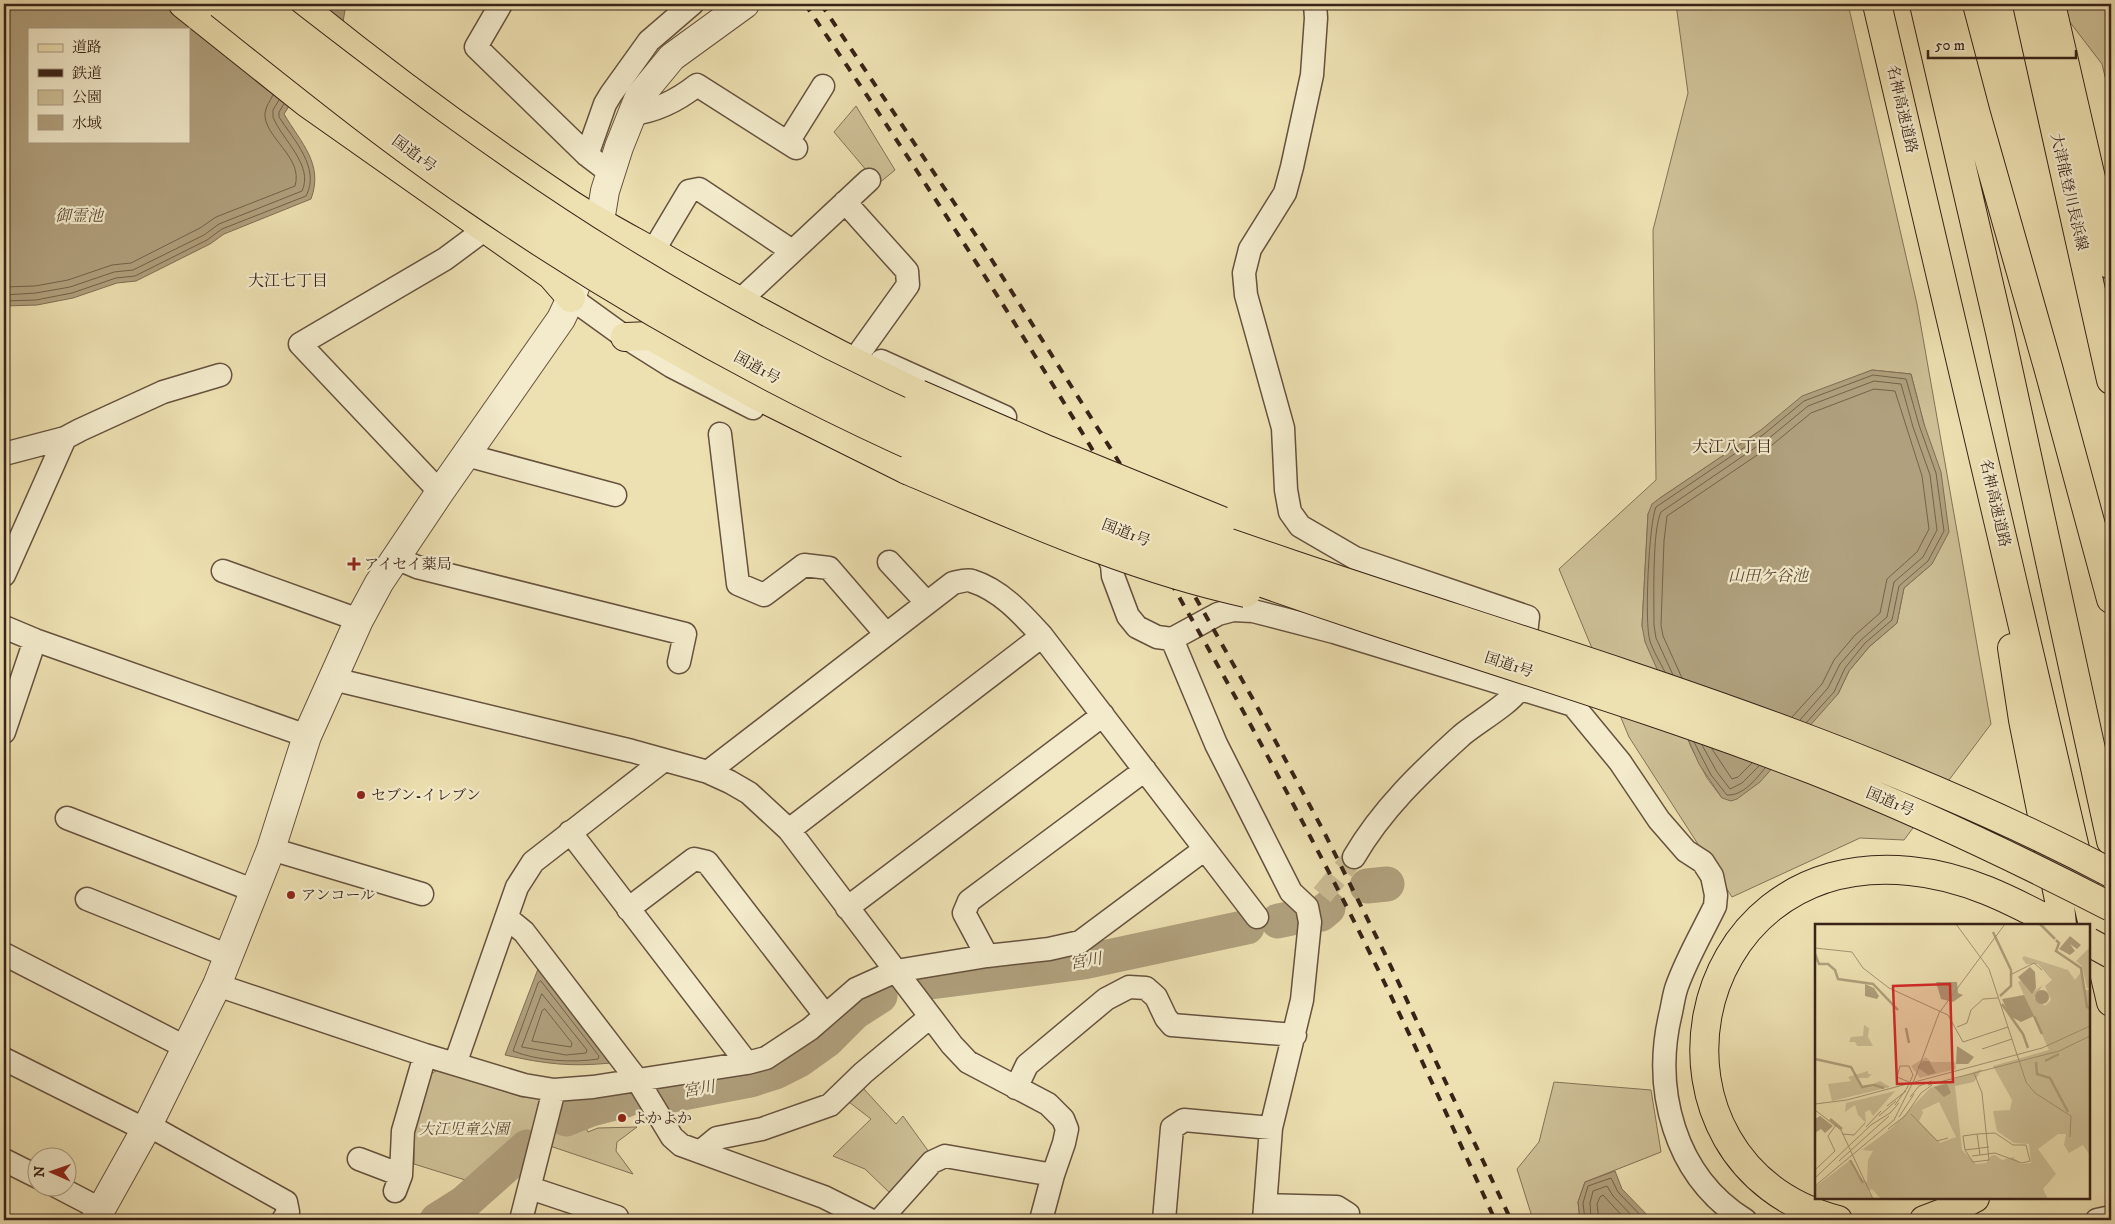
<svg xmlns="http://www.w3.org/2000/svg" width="2115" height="1224" font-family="'IM FELL DW Pica','Noto Serif JP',serif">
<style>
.green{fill:#cec097;stroke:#847258;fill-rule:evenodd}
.water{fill:#b0a07d;stroke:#806e55;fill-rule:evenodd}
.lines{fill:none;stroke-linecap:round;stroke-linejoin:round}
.shore{stroke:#74624a;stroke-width:1}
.river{stroke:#b0a07d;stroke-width:35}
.minor-tunnel{stroke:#c9ba92;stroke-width:22;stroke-dasharray:22 11;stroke-linecap:butt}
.minor-casing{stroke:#66523e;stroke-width:25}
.tertiary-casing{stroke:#66523e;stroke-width:30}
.primary-casing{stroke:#392318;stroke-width:30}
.trunk-casing{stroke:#392318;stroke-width:30}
.motorway-casing{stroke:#392318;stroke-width:30}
.minor{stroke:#f3ebcc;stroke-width:22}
.tertiary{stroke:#f3ebcc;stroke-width:28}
.primary{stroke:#ede0b1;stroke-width:28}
.trunk{stroke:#ede0b1;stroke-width:28}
.motorway{stroke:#ede0b1;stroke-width:28}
.rail{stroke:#392318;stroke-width:4;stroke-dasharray:9 9;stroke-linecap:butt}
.trunk-bridge-casing{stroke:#392318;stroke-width:30;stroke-linecap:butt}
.motorway-bridge-casing{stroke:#392318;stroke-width:30;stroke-linecap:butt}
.trunk-bridge{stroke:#ede0b1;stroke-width:28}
.motorway-bridge{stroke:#ede0b1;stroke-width:28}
.poi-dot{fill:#8f2418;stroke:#f3ebcc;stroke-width:2}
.labels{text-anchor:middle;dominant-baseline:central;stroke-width:4.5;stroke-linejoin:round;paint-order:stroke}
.street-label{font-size:15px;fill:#392318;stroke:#f3ebcc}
.poi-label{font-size:15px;fill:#392318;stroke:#f3ebcc;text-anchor:start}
.park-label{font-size:15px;font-style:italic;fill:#5e4a38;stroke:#f3ebcc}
.water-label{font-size:16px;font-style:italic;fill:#5d4836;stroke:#f3ebcc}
.neighbourhood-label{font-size:16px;fill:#392318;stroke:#f3ebcc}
.inset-river{fill:none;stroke:#b0a07d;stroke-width:2.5}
.inset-road{fill:none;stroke:#a59474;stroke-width:1}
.view{fill:#d62828;fill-opacity:0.15;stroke:#d62828;stroke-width:2.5}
.inset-edge{fill:none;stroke:#392318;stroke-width:2.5}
</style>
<rect width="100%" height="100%" fill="#ede0b1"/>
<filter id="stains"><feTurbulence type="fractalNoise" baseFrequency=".004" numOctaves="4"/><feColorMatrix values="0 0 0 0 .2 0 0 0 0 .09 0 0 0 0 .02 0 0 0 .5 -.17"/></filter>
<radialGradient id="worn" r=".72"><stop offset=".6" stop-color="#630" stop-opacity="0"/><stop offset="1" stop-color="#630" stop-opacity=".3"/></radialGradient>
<!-- green -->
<path class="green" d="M1676,4H1848L1917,304L1991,724L1904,840L1860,838L1732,897L1629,737L1559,569L1656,480L1653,230L1688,93ZM1872,370L1911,374L1924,424L1932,564L1904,588L1897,623L1869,647L1849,671L1838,694L1722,798L1707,778L1691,747L1642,626L1648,514L1660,498L1821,390Z
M2056,4H2111V101L2102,64Z
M856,106L895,170L878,184L834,132Z
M437,1070L522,1097L540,1096L532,1136L475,1183L414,1164V1130L427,1077Z
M1554,1082L1651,1090L1661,1152L1585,1182L1578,1202L1580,1220H1533L1517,1169L1539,1142Z
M863,1088L896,1124L903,1116L929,1152L892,1195L865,1169L833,1156L871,1119L849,1102Z
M581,1118L588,1132L598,1128L637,1127L617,1142L616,1151L633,1174L550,1146L554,1132Z"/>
<!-- water -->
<path class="water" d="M4,4H346L343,22L284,114C301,143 324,164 311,199L224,234L210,244L136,281L117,283L73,298L37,305L4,306ZM29,29H189V141H29Z
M1872,370L1911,374L1924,424L1941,472L1949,532L1932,564L1904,588L1897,623L1869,647L1849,671L1838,694L1760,782L1737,799L1731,801L1722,798L1699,764L1645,642L1642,626L1648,514L1652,504L1660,498L1761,430L1802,396Z
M538,969L611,1063C570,1067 545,1064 505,1055Z
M1615,1171L1622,1189L1652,1220H1580L1578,1202L1585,1182Z"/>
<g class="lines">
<!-- shore -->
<path class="shore" d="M4,287L35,286L68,280L112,265L131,263L200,228L216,217L295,186C304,157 263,137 265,113C266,106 270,101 273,95
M4,295L36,293L70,287L114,272L133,270L204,235L219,224L302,191C314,165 282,140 273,117V110L279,100
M4,301L36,300L72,293L116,278L135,276L207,240L222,229L306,196C321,168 293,139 279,117V112L284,104
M1665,672C1660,662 1653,651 1650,641C1644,624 1649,522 1656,507L1764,434L1804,401L1873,375L1906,379L1919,425L1936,473L1944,531L1928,561L1899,586L1892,620L1865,643L1845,668L1834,692L1806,723
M1673,675L1656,638L1654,625C1654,601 1652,530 1661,512L1768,439L1808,406L1874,381L1901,384L1913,427L1930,475L1937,530L1923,557L1894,582L1887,617L1861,640L1840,664L1828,688L1800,720
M1682,678L1663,636L1661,625L1664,541L1667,516L1772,445L1811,413L1874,389L1895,391L1922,476L1929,529L1917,552L1887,579L1880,613L1855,635L1834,660L1822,684L1792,717
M1694,742L1711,775L1727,795C1743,796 1756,779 1765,768
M1702,745L1717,772L1730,789L1742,783L1759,766
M1712,749L1732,779L1738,777L1752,763
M541,981L599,1056L598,1059C572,1063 538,1061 513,1051L538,983Z
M542,994L587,1050L586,1053L566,1055L522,1047Z
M545,1009L572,1043L571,1047L532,1041L542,1011Z
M1585,1220L1583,1203L1588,1186L1611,1178L1618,1192L1645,1220
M1591,1220L1590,1203L1593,1191L1607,1186L1613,1196L1636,1220
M1599,1220L1597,1204L1600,1197L1603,1195L1626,1220"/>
<!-- river -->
<path class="river" d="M1367,886L1387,884
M1321,914L1328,908
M1278,921L1297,917
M923,983L1084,962L1247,927
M672,1095L750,1080L775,1072L799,1060L827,1040L855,1012L880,996
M566,1119L591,1109L626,1100
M437,1220L464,1203L527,1147"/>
<!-- minor-tunnel -->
<path class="minor-tunnel" d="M1322,895L1354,857"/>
<defs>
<path id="minor" d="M501,4L476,47L587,155L612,174
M1315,4L1316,18L1312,75L1292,167L1285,193L1250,249L1244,273L1246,295L1283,428L1286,490L1290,512L1300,526L1355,558L1528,617C1526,629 1523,682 1519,689C1511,703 1476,723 1462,735C1421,772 1382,809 1354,857
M632,114C657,111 678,100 697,85L796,148
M788,142L823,86
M587,155L605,104L611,94L649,41L692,4
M845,202L907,271L908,285L860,352
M658,243L689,191L699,189L792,251
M748,293L869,180
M571,298L625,337L671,366L753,408
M881,361L1005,417
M720,434L738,584L764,595L804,565L829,568L886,634
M4,454L65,438L80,430L163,392L220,375
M466,455L615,495
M440,492L300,344L445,259L484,230
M1101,541L1112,565L1113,576L1128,616L1137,627L1157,637L1172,639L1218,614L1233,610L1253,611L1334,632L1573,705L1620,762L1659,820L1686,851L1703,862L1712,876L1716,895L1715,906C1702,933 1687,958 1677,986C1674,994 1673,1003 1671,1012C1652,1089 1674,1176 1745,1220
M396,558L417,567L685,634L679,662
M889,562L927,603
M223,571L359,620
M4,575L65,438
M4,627L35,640L307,736
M1172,639L1216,744L1291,892L1307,907L1310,922L1302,1000L1271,1128L1264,1220
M333,679L632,751L708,772L730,782L749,793L789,830L952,1045L968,1062L1048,1104L1063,1119L1067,1129L1064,1143L1053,1175L1041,1220
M4,732L35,640
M708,772L953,583C958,582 967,579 972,581C1001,590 1023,615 1042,636L1257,917
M67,818L255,891
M789,830L1042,636
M570,832L747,1063
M271,849L422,894
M87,899L229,956
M847,908L1103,715
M628,909L694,859L707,862L825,1015
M507,918L524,932L638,1081L672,1137L681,1145L824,1197L870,1220
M4,954L187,1048
M987,956L964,913L969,901L1145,770
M217,985L425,1055L524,1085L554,1090L593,1087L747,1063L766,1058L810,1029L856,989L896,971L987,956L1049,949L1080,942L1205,849
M4,1059L146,1130
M455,1064L517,887L533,862L664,760
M1016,1088L1027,1065L1106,999L1129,987L1146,988L1156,997L1166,1018L1172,1025L1295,1035
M148,1125L286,1202L288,1212L283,1220
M700,1152L717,1138L762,1129L830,1105L863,1073L930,1017
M359,1159L401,1175
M4,1160L38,1177
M56,1186L102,1210
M530,1188L617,1217
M395,1191L401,1175L403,1131L425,1055
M1265,1205L1337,1207L1348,1214L1347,1220
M521,1220L554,1090
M880,1220L932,1162L945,1156L1053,1175
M1164,1220L1172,1128L1184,1120L1271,1128
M2097,1220L2111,1217"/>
<path id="tertiary" d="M95,1220L148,1125L217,985L271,849L307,736L359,620L379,583L440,492L561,319L571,298L600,221L605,191L619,147L639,97L672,57L745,4"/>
<path id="primary" d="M2027,4L2111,380
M2051,4L2111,265"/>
<path id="trunk" d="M183,4L307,103L551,275L571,298
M299,4C385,74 475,140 567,202C597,222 630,239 662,257C746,306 832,352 919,394
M625,337L651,336L754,394L907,470"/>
<path id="motorway" d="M1877,4L2111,1002
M1924,4L2000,332L2111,841
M1947,4L1976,114L2048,367L2111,599
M2012,648L2023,720L2060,905L2062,925
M1838,1220C1626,1163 1678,848 1910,871C1965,876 2011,900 2058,925
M1924,1220L1958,1207L1975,1198"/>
</defs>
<!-- minor casing -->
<use href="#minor" class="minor-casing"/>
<!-- tertiary casing -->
<use href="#tertiary" class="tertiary-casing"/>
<!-- primary casing -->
<use href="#primary" class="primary-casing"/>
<!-- trunk casing -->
<use href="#trunk" class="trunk-casing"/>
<!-- motorway casing -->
<use href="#motorway" class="motorway-casing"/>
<!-- minor -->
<use href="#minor" class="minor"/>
<!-- tertiary -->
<use href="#tertiary" class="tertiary"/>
<!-- primary -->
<use href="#primary" class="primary"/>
<!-- trunk -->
<use href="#trunk" class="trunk"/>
<!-- motorway -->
<use href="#motorway" class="motorway"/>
<!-- rail -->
<path class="rail" d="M805,4C989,273 1161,550 1312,840C1378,964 1437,1092 1495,1220
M821,4L983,246L1119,462L1254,701L1324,832L1385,954L1511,1220"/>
<defs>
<path id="trunk-bridge" d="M220,4C303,70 385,137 473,197C647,317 836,419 1032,497C1144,542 1257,582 1371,620C1519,669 1668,714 1813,770C1915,810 2014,857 2111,907
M261,4C375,93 491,181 614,257C775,356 947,439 1124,505C1453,628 1799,709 2111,873
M919,394L1048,450L1222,521
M907,470C1016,516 1130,568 1246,593"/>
<path id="motorway-bridge" d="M2089,942L2111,954"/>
</defs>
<!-- trunk-bridge casing -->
<use href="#trunk-bridge" class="trunk-bridge-casing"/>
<!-- motorway-bridge casing -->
<use href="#motorway-bridge" class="motorway-bridge-casing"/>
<!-- trunk-bridge -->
<use href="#trunk-bridge" class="trunk-bridge"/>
<!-- motorway-bridge -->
<use href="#motorway-bridge" class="motorway-bridge"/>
</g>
<!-- markers -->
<g class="poi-dot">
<path d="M351.5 556.5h5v5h5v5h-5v5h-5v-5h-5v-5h5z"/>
<circle cx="361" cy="795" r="5"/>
<circle cx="291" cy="895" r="5"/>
<circle cx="622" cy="1118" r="5"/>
</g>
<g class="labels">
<!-- street labels -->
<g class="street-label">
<text transform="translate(1902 109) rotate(77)">名神高速道路</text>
<text transform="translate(414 154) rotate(36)">国道1号</text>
<text transform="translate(2069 192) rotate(77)">大津能登川長浜線</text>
<text transform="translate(757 368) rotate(29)">国道1号</text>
<text transform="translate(1995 503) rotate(77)">名神高速道路</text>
<text transform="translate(1126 533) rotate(21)">国道1号</text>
<text transform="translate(1509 665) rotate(18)">国道1号</text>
<text transform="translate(1890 802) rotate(23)">国道1号</text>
</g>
<!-- poi labels -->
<g class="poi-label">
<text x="364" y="564">アイセイ薬局</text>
<text x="371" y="795">セブン-イレブン</text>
<text x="301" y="895">アンコール</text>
<text x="632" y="1118">よかよか</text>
</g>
<!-- park labels -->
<g class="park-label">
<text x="464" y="1129">大江児童公園</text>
</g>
<!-- water labels -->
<g class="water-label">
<text x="79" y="216">御霊池</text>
<text x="1768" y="576">山田ケ谷池</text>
<text transform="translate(1086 961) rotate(-10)">宮川</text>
<text transform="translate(699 1089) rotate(-10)">宮川</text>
</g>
<!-- neighbourhood labels -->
<g class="neighbourhood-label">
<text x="288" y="281">大江七丁目</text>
<text x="1732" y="447">大江八丁目</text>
</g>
</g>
<!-- overview -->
<g transform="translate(1815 924)">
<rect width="275" height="275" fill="#ede0b1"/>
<path d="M275,23V64H272L267,42L261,37ZM209,32L253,46L260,56L266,48L270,66H275V231L268,221L254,229L249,221L251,210H243L223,225L241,250L228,265L233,275H66L57,265L53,267L58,275H0V263L34,237L43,253L52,258L53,236L58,227L47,226L78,203L115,164L167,145L159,158L140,162L147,226L161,240L171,239L176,232L180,231L187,236L198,233L206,240L216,239L214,220L199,219L182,207L178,187L195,186L197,176L178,142L234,126L203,58L207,56L218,68L228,61L219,74L230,82L236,76L230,62L237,56L223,40H211L207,34ZM124,178L141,213L125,219L104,197L108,189L107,186ZM49,101L54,104L53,113L58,122H42L40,118H34L36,113L48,112ZM111,133L116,138H140L141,145L105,154L96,142ZM53,147V150H57L53,154H43L46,164L59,163L58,160L65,157L75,163L17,177L13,160L36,157L33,153ZM80,167L58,192L55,186L50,188L51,199L43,191L40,181L30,188L31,179Z" fill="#cec097" fill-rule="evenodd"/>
<path d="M255,12L266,21L262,25L255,20L260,27L255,31L244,25ZM215,43L220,48L221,64L217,70L203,53ZM121,58H142L143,69L148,71L138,78L126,75ZM50,60L59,64L64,72L62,75L50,72ZM220 73a7 7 0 1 1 14 0a7 7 0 1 1-14 0ZM209,71L219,92L206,98L195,92L187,75ZM142,122L159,133L153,140H141ZM108,137H114L121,149L113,151L102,143ZM132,160L136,169L129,173L119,163ZM5,192L18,202L10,209L6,205L0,209V195Z" fill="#b0a07d"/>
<path class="inset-river" d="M225,0L240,15M178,8L196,46V62L185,72M241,16L244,19L241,27L266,44L272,83L275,84M0,30L4,40H13L20,46L23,55L58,60L83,86M187,80L208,110L213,124M219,92L227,110M91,104L94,119M0,135L36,143L47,163L59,161L69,164M230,137L244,130M221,138L222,150L235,154L253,188M15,195L27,205M35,236L48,259"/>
<path class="inset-road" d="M141,0L174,45L211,158L220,169L256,192L255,213M0,24L37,28L48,44L74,64L133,91L148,118L193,103M195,51L219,39L227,46M142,103L152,99L156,86L168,75L183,74M167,125L197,115M159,149L167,169L174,236M113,161L244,127L275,112M95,173L104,162L117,157M0,180L32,176L227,124L275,102M80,181L92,164L98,151L94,142H85L82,153L94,158M72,182L91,167M0,186L26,206L58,275M96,190L122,217L133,214M64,192L81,177M84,193L99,170M51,203L66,187M73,205L90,192L106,169L117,161M27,210L39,211L50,199M150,226L174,223M165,231L162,210L148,212L150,226L158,238L174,236M157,232L180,229L207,239L215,237L211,221H198L180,209L162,210M24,237L74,192M0,246L20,227L13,212L21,201M0,254L56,201L75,189L84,179M0,262L79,196L100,154L124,89L190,0"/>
<path class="view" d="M135,60L138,158L82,160L78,62Z"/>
<rect width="275" height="275" class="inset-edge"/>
</g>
<!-- margin -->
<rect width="2115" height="1224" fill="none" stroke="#ede0b1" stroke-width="20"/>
<rect x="5" y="5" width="2105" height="1214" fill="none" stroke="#392318" stroke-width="2.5"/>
<rect x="10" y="10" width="2095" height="1204" fill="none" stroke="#392318"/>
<!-- legend -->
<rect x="28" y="28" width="162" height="115" fill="#f3ebcc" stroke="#a99b84"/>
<rect x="38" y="44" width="25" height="8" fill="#ede0b1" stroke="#a99b84"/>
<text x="72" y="52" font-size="15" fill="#392318">道路</text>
<rect x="38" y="69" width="25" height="8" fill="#392318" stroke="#a99b84"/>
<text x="72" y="78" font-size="15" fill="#392318">鉄道</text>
<rect x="38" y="90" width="25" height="15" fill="#cec097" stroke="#a99b84"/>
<text x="72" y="102" font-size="15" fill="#392318">公園</text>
<rect x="38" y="115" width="25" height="15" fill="#b0a07d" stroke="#a99b84"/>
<text x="72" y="128" font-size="15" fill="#392318">水域</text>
<!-- north arrow -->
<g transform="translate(52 1172) rotate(272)"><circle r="24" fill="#f3ebcc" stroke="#a99b84"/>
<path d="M0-4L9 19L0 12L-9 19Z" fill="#8f2418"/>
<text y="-8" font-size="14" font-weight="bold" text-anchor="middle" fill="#392318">N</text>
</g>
<!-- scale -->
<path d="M1928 50v8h148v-8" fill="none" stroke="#392318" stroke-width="2.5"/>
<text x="1935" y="50" font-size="15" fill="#392318" stroke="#f3ebcc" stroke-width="4" paint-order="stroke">50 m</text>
<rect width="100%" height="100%" filter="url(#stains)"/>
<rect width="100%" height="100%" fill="url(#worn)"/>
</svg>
